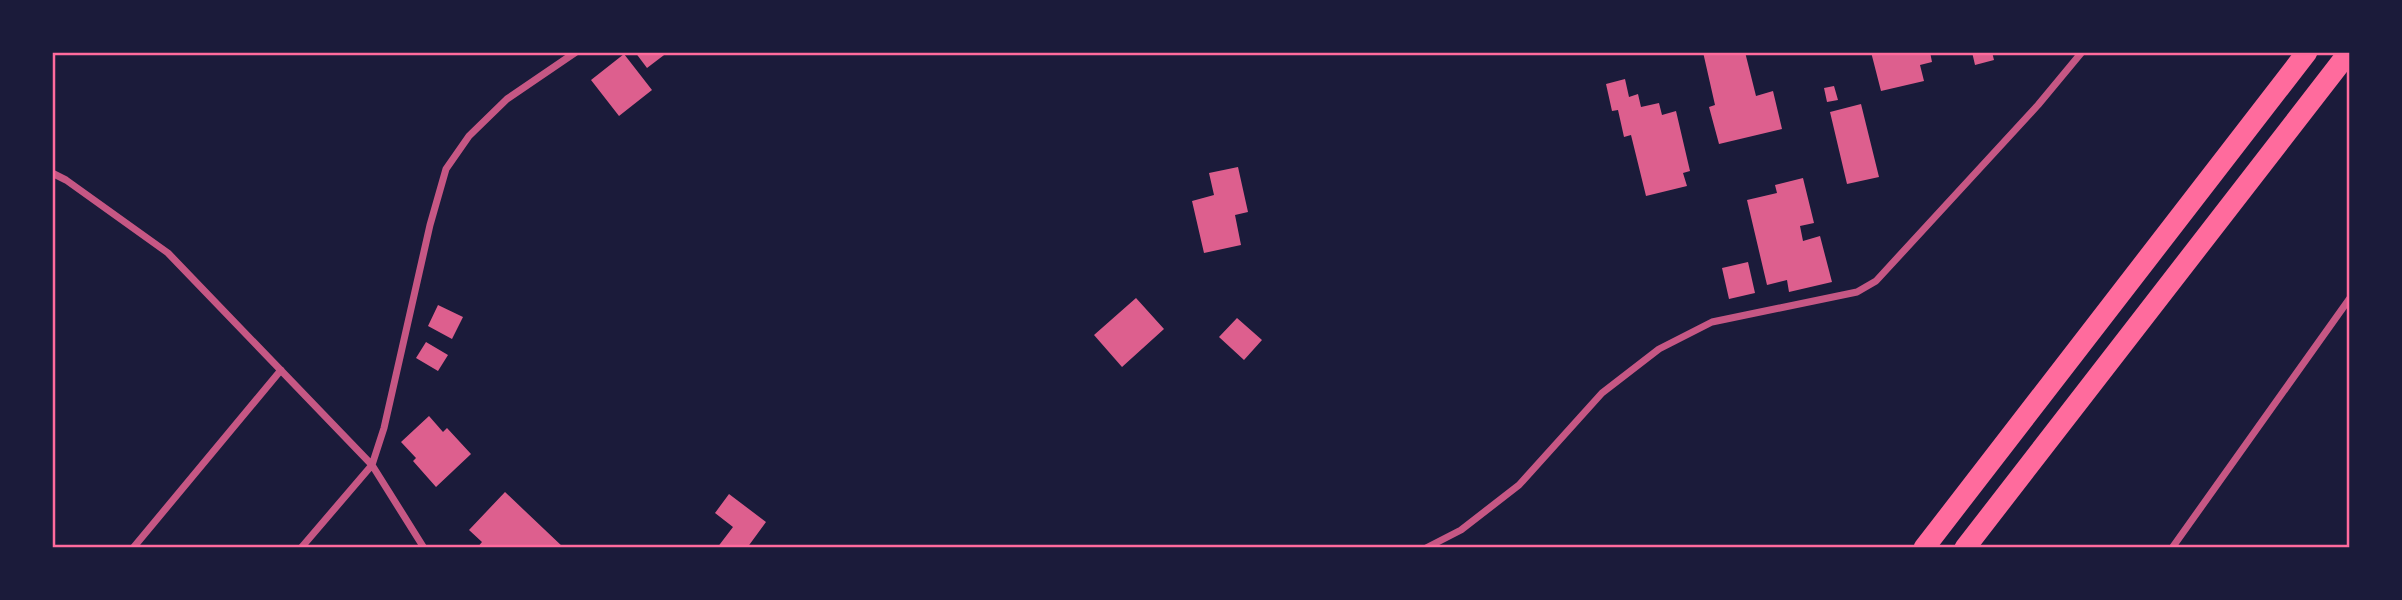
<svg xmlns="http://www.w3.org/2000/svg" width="2402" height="600" font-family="Karla,sans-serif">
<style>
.building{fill:#dd5f8e}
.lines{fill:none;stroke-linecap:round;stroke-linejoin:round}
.minor{stroke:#c65784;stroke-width:7}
.motorway{stroke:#ff6b9d;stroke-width:21}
.neatline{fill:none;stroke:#ff6b9d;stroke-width:2.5}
</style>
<rect width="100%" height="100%" fill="#1b1b3a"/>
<!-- building -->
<path class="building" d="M635,52H668L647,68Z
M1703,52H1745L1756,96L1773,91L1782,129L1719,144L1709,107L1715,105Z
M1871,52H1930L1932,62L1920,65L1924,81L1881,91Z
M1972,52H1992L1994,60L1975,65Z
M624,54L652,90L619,116L591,80Z
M1625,79L1629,97L1638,94L1641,107L1659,103L1662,115L1676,111L1690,171L1683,173L1687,186L1646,196L1631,135L1624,137L1618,110L1612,111L1606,84Z
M1834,86L1838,100L1827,102L1824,88Z
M1861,104L1879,177L1847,184L1830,112Z
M1238,167L1248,212L1235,215L1241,245L1204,253L1192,201L1214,195L1209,173Z
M1803,178L1814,223L1800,226L1803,241L1820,236L1832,282L1789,292L1787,280L1767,285L1747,200L1777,193L1775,185Z
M1748,262L1755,293L1729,299L1722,268Z
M1136,298L1164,329L1122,367L1094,335Z
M438,305L463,317L452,339L428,326Z
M1237,318L1262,340L1244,360L1219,337Z
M426,342L448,355L438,371L416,358Z
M429,416L443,432L447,428L471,454L436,487L413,461L416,458L401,442Z
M505,492L564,548H477L482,542L469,530Z
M729,494L766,522L747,548H717L733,527L715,513Z"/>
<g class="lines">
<!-- minor -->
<path class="minor" d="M52,173L66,180L168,253L372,465L424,548
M133,548L281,370
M301,548L372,465L384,428L430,225L446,169L469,136L507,99L576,52
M1426,548L1461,530L1519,485L1602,393L1659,349L1712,322L1857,292L1876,281L2038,105L2082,52
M2172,548L2350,298"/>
<!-- motorway -->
<path class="motorway" d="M1924,548L2307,52
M1965,548L2349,52"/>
</g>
<!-- border -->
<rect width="2402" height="600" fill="none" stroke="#1b1b3a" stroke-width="108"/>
<rect x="54" y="54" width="2294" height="492" class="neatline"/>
</svg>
